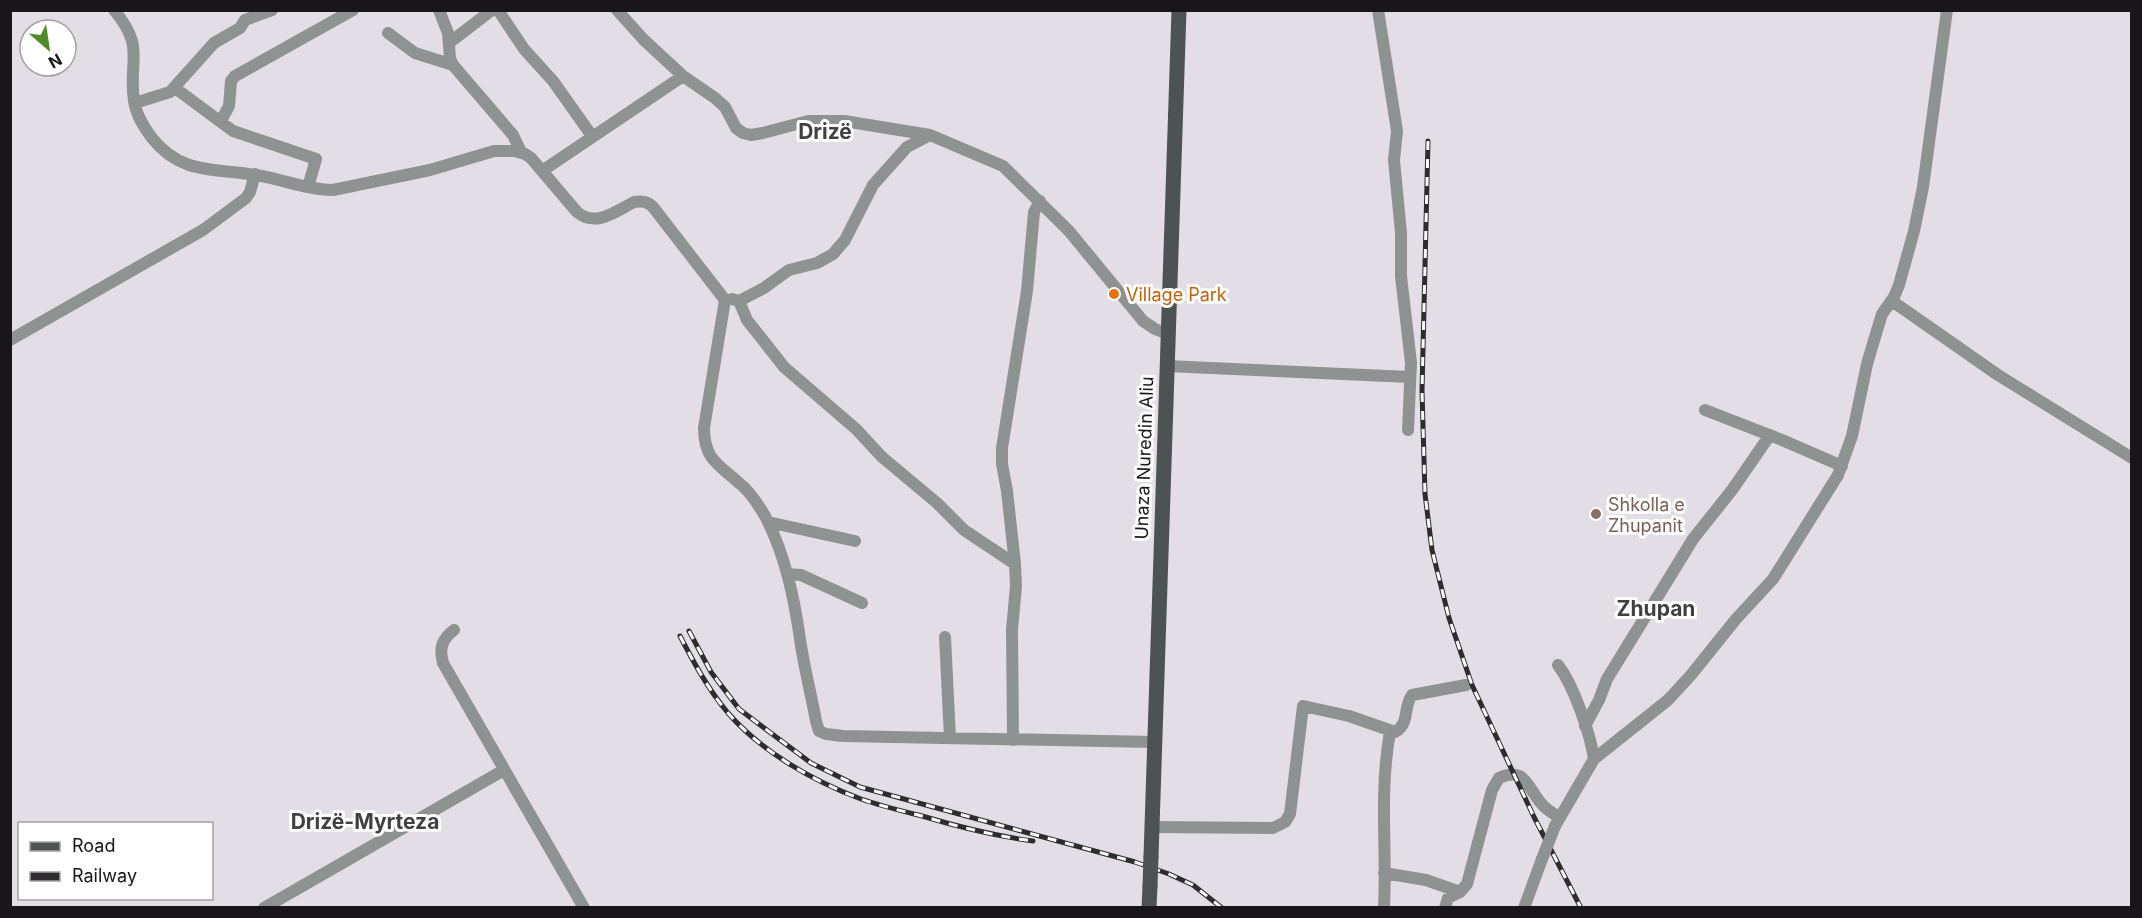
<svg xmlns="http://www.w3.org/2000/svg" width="2142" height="918" font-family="Inter,sans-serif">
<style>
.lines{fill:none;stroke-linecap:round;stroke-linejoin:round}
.minor{stroke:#8e9291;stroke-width:12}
.major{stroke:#4d5352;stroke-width:15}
.rail-casing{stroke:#2e2c2e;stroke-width:5}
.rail{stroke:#fff;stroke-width:3;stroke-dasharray:9;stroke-linecap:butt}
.minor-bridge{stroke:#8e9291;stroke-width:12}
.major-bridge{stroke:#4d5352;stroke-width:15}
.food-dot{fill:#e8710a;stroke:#fff;stroke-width:2}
.education-dot{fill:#8d6e63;stroke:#fff;stroke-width:2}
.labels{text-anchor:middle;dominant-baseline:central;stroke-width:6;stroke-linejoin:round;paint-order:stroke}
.food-label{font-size:18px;fill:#c56008;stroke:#fff;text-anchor:start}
.street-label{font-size:18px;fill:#181618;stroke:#fff}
.education-label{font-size:18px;fill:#785e54;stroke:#fff;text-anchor:start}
.quarter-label{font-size:21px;font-weight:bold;fill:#423e44;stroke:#fff}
</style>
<rect width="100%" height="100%" fill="#e3dee5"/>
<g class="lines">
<!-- minor -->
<path class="minor" d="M114,10C146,48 128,60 134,101C136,115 144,127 152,138C181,175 215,168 256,175C282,179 307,190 333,190L430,170L494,151H515L525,154L531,158L577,212C596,228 616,211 634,202C642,201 647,201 653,207L725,300L704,428C704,459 718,464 739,483C750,491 758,504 765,516C785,554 794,597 800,639C804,667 811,694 816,721L819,731L826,734L843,736L1154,742
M439,10L448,33L450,58L453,65L513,135L521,152
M498,10L524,49L553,81L592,136
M617,10L644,40L683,76L715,98L725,107L736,128L743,133L751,135L763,133L808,121H844L930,135L1003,166L1069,231L1143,321L1155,329L1168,334
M1378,10L1397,131L1394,160L1401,233V276L1411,363L1408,430
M388,33L415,53L453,65
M449,43L492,10
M175,88L233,131L316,159L308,187
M135,103L170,92L214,43L240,28L245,20L272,10
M221,121L229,106L231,81L235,76L353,10
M542,171L683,76
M732,299L739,301L764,288L789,270L817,263L833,254L845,240L873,185L907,147L930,135
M739,301L747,320L784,367L856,429L882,457L937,503L964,530L1015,564
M1892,301L1998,375L2132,458
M10,340L203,230L246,198L250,192L255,174
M1167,366L1410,377
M1705,410L1782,440L1842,466
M768,522L855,541
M787,574L801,575L862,603
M454,630C442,639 439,648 443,663L584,908
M945,637L950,738
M1558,665C1574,686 1590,733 1594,759
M1585,726L1599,700L1607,679L1682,557L1693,539L1732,490L1770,435
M1013,740L1012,630L1016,586L1015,564L1007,491L1002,464V448L1027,291L1034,212L1040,201
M1555,826L1594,759L1668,700L1691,675L1736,619L1773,579L1838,475L1852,436L1867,364L1878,327L1882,314L1894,297L1899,285L1914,231L1923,187L1947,10
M1151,827L1273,828L1285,822L1290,814L1303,706L1349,716L1395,732C1410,724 1403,707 1412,695L1466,685
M1384,873L1426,880L1460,892
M264,908L504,770
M1384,908C1387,847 1379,793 1390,732
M1445,908L1448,898L1460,892L1467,884L1492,790L1499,778C1524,766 1527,786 1540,802C1545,809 1552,813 1559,817
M1524,908L1542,859"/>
<!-- major -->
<path class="major" d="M1151,857L1179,10
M1149,908L1150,886"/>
<defs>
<path id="rail" d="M1428,141L1422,391L1425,494L1432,550L1449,618L1472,685L1534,817L1581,908
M689,631L711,672L739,709L811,763L860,787L1135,862L1169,874L1193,885L1222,908
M680,636C694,663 708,689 728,713C762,752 813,781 861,799C881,806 902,811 922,816C959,827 995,836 1033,841"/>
</defs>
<!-- rail casing -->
<use href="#rail" class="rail-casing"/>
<!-- rail -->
<use href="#rail" class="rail"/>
<!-- minor-bridge -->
<path class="minor-bridge" d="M1542,859L1555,826"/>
<!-- major-bridge -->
<path class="major-bridge" d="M1150,886L1151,857"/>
</g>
<!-- markers -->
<circle class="food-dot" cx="1114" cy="294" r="6"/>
<circle class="education-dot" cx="1596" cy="514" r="6"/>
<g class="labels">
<!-- food labels -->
<g class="food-label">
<text x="1126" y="294">Village Park</text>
</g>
<!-- street labels -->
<g class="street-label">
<text transform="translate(1144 458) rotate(-88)">Unaza Nuredin Aliu</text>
</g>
<!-- education labels -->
<g class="education-label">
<text x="1608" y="504">Shkolla e<tspan x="1608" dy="21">Zhupanit</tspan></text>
</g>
<!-- quarter labels -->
<g class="quarter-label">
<text x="825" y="131">Drizë</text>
<text x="1656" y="608">Zhupan</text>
<text x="365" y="821">Drizë-Myrteza</text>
</g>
</g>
<!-- border -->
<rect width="2142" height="918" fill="none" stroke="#181618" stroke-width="24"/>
<!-- legend -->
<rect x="18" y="822" width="195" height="78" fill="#ffffff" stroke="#a3a2a3" stroke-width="1.5"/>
<rect x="30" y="842" width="30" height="9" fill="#4d5352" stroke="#a3a2a3" stroke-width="1.5"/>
<text x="72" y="852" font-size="18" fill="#181618">Road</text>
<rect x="30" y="872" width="30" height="9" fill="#2e2c2e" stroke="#a3a2a3" stroke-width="1.5"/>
<text x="72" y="882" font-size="18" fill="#181618">Railway</text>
<!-- north arrow -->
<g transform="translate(48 48) rotate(151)"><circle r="28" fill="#ffffff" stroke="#a3a2a3" stroke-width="1.5"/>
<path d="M0-4.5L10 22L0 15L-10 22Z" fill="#518b28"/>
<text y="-9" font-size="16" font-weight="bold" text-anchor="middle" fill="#181618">N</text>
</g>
</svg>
